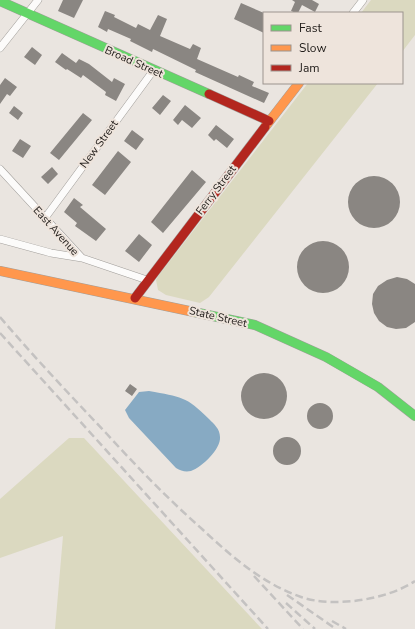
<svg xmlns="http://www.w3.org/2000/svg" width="415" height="629" font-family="'Nunito Sans',sans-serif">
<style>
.green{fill:#dbd9c0}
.water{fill:#87aac3}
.building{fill:#8a8682}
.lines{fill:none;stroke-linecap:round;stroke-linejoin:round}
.street-casing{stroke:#a19e9a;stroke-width:8}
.fast-casing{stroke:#a19e9a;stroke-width:10}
.slow-casing{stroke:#a19e9a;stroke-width:10}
.jam-casing{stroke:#a19e9a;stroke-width:10}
.street{stroke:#fcfbfa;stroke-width:7}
.fast{stroke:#63d668;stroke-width:9}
.slow{stroke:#ff974d;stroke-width:9}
.jam{stroke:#b3261e;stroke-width:9}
.rail{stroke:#c4c2c1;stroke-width:2.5;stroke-dasharray:8 4;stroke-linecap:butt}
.labels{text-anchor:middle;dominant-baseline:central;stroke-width:4;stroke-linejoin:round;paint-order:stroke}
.street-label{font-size:11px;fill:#1f1b18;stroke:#eee4dc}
</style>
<rect width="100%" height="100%" fill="#eae5e0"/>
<!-- green -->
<path class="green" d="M371,0H415V35L402,52V13H361Z
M308,83H378L209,297L200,303L166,295L158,290L156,280L159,275Z
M69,438H84L262,629H55L63,536L0,558V499Z"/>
<!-- water -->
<path class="water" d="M149,391C181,397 186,396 209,419C214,424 220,429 220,437C221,449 202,467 191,471C185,472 181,471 176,468L129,418L125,410L139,392Z"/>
<!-- building -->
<path class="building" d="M63,0H83L74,18L58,11Z
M292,0H312L319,4L315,12L302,5L298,13H296L291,11L295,2Z
M241,3L264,13V33L234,19Z
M105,11L115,15L114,17L136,28L138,24L150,30L158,15L167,19L160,36L190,49L193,44L201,48L197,59L238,77L239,75L254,82L252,86L269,93L264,103L195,72L196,70L153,49L152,52L130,41L131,39L108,29L107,32L98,27Z
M32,47L42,55L35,65L24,57Z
M62,53L76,63L79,59L89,64L112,82L114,78L125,84L116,101L105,95L106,92L83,75L81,78L67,69L66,70L55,62Z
M5,78L17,87L10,96L7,94L0,104V85Z
M163,95L171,101L160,115L152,108Z
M185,105L201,118L192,128L182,120L178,125L173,120Z
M14,106L23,113L18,120L9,113Z
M83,113L92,120L59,160L50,153Z
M216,125L234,139L227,148L216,139L214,141L208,135Z
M132,130L144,139L136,150L124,141Z
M20,139L31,146L23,158L12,151Z
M118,151L131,162L105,195L92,185Z
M52,167L58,174L48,184L41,177Z
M192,170L206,182L163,233L151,222Z
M348 202a26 26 0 1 1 52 0a26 26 0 1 1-52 0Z
M74,198L83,205L80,207L106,229L96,241L75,226L77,223L64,212Z
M139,234L152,245L139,262L125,251Z
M297 267a26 26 0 1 1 52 0a26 26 0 1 1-52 0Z
M397,277L407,279L415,284V322L406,328L396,329L387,327L379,321L374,313L372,304L373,294L378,286L387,280Z
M241 396a23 23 0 1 1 46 0a23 23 0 1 1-46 0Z
M130,384L137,389L132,396L125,391Z
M307 416a13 13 0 1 1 26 0a13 13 0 1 1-26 0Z
M273 451a14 14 0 1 1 28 0a14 14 0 1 1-28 0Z"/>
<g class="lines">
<defs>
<path id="street" d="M353,13L363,0
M0,48L38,0
M0,169L82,258L147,280
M45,218L153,71
M0,239L51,253L82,258"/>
<path id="fast" d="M0,1L209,94
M194,312L255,325L326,357L378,387L415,416"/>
<path id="slow" d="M265,127L299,83
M0,271L194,312"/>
<path id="jam" d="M209,94L269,121
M135,298L265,127"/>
</defs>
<!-- street casing -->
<use href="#street" class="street-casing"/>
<!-- fast casing -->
<use href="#fast" class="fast-casing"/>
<!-- slow casing -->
<use href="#slow" class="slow-casing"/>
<!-- jam casing -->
<use href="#jam" class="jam-casing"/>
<!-- street -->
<use href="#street" class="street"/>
<!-- fast -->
<use href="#fast" class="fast"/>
<!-- slow -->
<use href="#slow" class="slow"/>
<!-- jam -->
<use href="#jam" class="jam"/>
<!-- rail -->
<path class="rail" d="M0,317C34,357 70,395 106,433C137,467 168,499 202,529C231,556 263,584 301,597C333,608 387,600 415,581
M0,333L268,629
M254,576L303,629
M287,595L336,629
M286,603L315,629
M332,621L346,629"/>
</g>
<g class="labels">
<!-- street labels -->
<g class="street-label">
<text transform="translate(134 62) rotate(24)">Broad Street</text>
<text transform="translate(99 144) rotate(-54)">New Street</text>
<text transform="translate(216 190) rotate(-53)">Ferry Street</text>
<text transform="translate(56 231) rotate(48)">East Avenue</text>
<text transform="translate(218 317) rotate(13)">State Street</text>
</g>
</g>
<!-- legend -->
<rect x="263" y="12" width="140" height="72" fill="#eee4dc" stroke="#9b948e"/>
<rect x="271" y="25" width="20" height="6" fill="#63d668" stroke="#9b948e"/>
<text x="299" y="32" font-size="12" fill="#1f1b18">Fast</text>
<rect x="271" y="45" width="20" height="6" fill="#ff974d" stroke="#9b948e"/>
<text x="299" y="52" font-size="12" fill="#1f1b18">Slow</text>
<rect x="271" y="65" width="20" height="6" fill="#b3261e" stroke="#9b948e"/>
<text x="299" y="72" font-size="12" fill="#1f1b18">Jam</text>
</svg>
